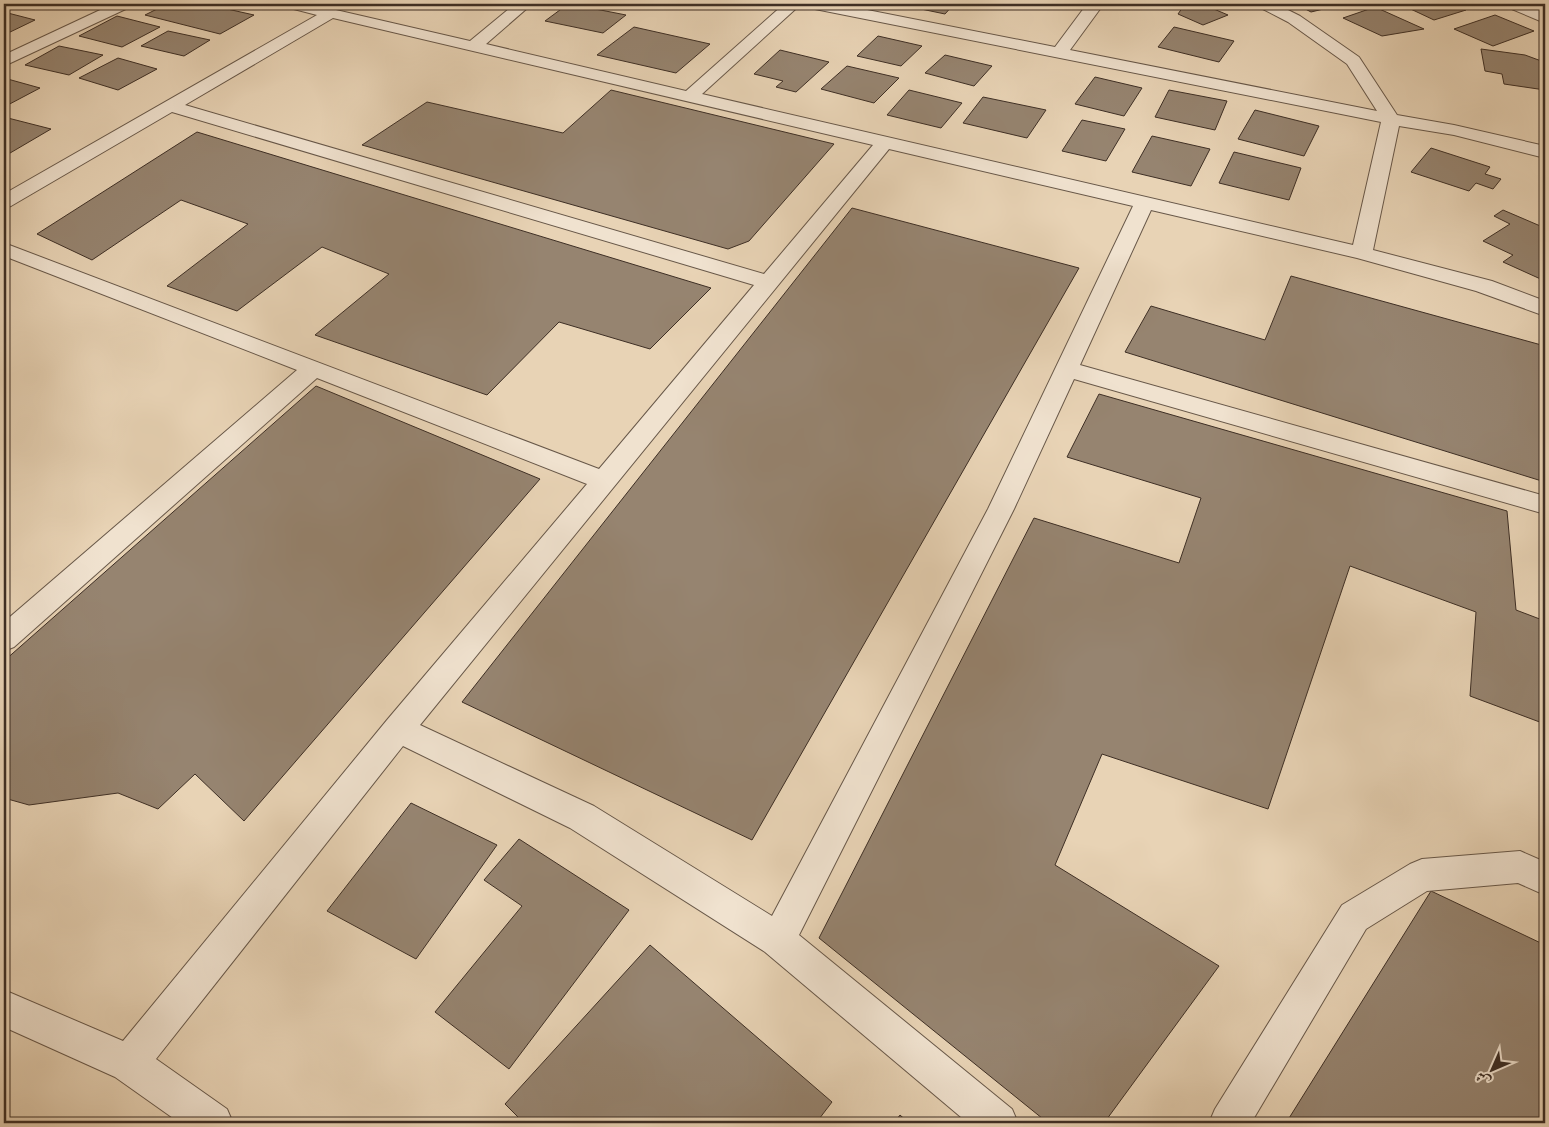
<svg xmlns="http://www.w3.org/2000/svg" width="1549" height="1127" font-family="'Libre Bodoni',Amiri,serif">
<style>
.building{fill:#968470;stroke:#3e2f25}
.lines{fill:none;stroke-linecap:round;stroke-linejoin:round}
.street-casing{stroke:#685849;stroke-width:2}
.street{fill:#f0e2cf;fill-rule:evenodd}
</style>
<rect width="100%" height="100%" fill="#e8d3b5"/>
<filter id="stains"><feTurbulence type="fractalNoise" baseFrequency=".004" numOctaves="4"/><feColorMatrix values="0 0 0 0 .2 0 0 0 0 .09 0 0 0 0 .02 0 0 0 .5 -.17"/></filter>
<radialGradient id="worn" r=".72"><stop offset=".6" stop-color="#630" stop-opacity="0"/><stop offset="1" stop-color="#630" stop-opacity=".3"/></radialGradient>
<!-- building -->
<path class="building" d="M167,4H205L254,15L220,34L145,15Z
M568,4H570L626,15L603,33L545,21Z
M897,4H954L945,14Z
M1185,4H1202L1228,15L1203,25L1178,14Z
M1296,4H1344L1311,12Z
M1400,4H1453L1466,10L1434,20Z
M1375,7L1424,29L1382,36L1343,18Z
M4,12L35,20L6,34H4Z
M1495,15L1534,31L1493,46L1454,29Z
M117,16L160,27L122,47L79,36Z
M634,27L710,44L676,73L597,55Z
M1174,27L1234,41L1219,62L1158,47Z
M168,31L210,40L184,56L141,46Z
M878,36L922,46L901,66L857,56Z
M59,46L103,55L69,75L25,65Z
M1481,49L1525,55L1544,62L1543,56H1545V90L1504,84L1502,74L1485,71Z
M780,50L829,62L796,92L776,87L783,81L754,74Z
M945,55L992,66L974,86L925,73Z
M118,58L157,69L118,90L79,78Z
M847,66L899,78L874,103L821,89Z
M1095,77L1142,88L1124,116L1075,104Z
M4,78L40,88L4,107Z
M611,90L834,144L749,241L728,249L362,145L427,102L563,133Z
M909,90L962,103L941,128L887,115Z
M1169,90L1227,101L1215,130L1155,117Z
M983,97L1046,110L1027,138L963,123Z
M1255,110L1319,126L1304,156L1238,139Z
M4,117L51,129L5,156Z
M1082,120L1125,129L1106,161L1062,151Z
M197,132L711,288L650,349L559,322L487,395L315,335L389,274L322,247L237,311L167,286L248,224L181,200L92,260L37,234Z
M1152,136L1210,149L1191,186L1132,172Z
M1431,148L1490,167L1485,174L1501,179L1493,189L1476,183L1469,191L1411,172Z
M1234,152L1301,168L1289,200L1219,183Z
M852,208L1079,268L752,840L462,702Z
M1503,210L1545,228V281L1503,262L1513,255L1483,241L1510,224L1494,216Z
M1291,276L1545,346V482L1125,352L1151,306L1265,340Z
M316,386L540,479L244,821L195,774L158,809L118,793L29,805L4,798V661Z
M1099,394L1507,511L1516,610L1545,621V724L1470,696L1476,612L1350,566L1268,809L1102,754L1055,865L1219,966L1104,1123H1048L819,938L1034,518L1179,563L1201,498L1067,457Z
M411,803L497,845L416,959L327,911Z
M519,839L629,910L509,1069L435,1012L522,906L484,880Z
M1431,891L1545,945V1123H1286Z
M650,945L832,1102L816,1123H524L505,1104Z
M900,1115L909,1123H894Z"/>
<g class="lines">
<defs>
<path id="street" d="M113,4H133L130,7L4,66V55Z
M283,4H310L470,41L515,4H532L486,44L686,91L784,4H801L702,94L1353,245L1381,122L815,9L810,7L807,4H837L1055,47L1087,4H1103L1100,9L1070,50L1377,111L1347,64L1288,22L1259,7L1256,4H1276L1300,16L1359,57L1397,115L1454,125L1545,146V158L1454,135L1399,126L1373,250L1492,281L1545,301V316L1476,291L1357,258L1151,210L1080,365L1545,496V514L1074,379L1014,509L799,935L1012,1109L1018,1123H968L765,952L570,828L403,746L156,1059L227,1109L233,1123H180L115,1077L4,1027V990L123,1041L387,720L587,484L317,378L14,647L4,651V622L297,370L4,256V243L599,469L754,285L172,112L11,206L4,208V194L317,15L286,7ZM333,18L873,145L764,274L185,105ZM889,149L1133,206L988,509L772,916L594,806L420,725Z
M1504,4H1525L1545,12V23L1507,7Z
M1520,851L1545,862V895L1518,883L1427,891L1366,929L1251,1123H1209L1215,1109L1342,905L1410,864L1422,859Z"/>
</defs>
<!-- street casing -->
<use href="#street" class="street-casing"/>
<!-- street -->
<use href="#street" class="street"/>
</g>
<!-- margin -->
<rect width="1549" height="1127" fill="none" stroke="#e8d3b5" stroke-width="20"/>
<rect x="5" y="5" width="1539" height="1117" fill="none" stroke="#3e2f25" stroke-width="2.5"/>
<rect x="10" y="10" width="1529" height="1107" fill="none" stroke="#3e2f25"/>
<!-- north arrow -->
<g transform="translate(1492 1070) rotate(225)" stroke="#f0e2cf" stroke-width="4" paint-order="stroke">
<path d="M0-4L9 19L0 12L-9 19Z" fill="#3e2f25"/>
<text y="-8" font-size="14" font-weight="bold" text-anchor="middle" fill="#3e2f25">ش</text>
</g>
<rect width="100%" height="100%" filter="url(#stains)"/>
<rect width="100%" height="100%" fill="url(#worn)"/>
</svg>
